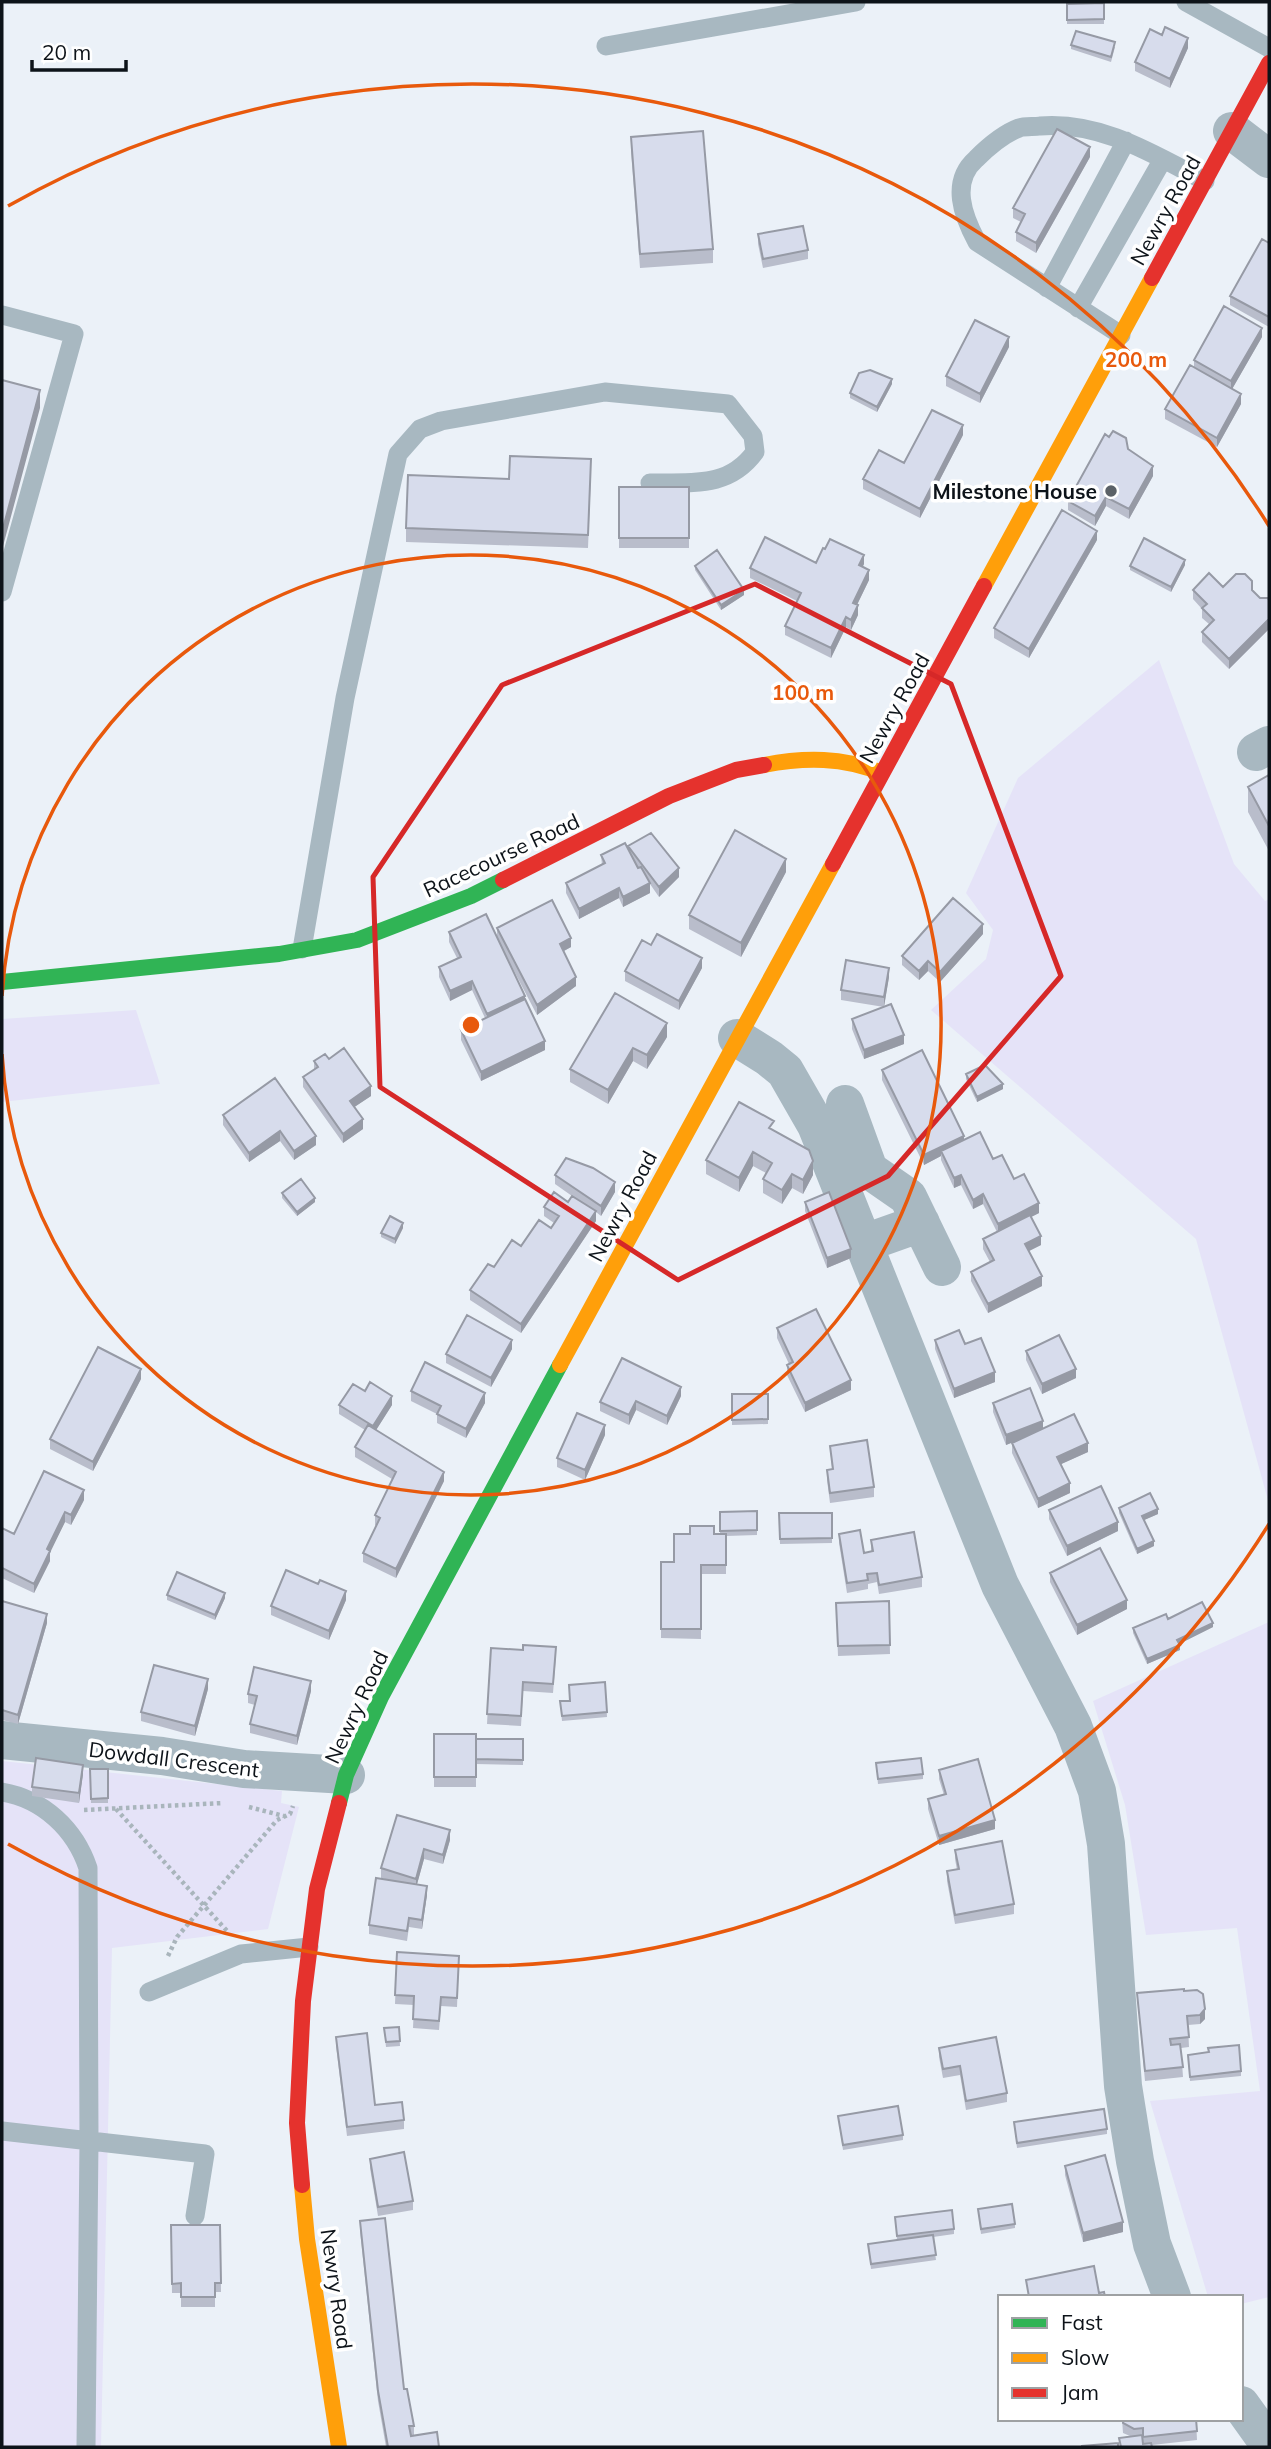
<svg xmlns="http://www.w3.org/2000/svg" width="1271" height="2449" font-family="Mulish,sans-serif">
<style>
.green{fill:#e5e3f8}
.lines{fill:none;stroke-linecap:round;stroke-linejoin:round}
.path{stroke:#a9b5bc;stroke-width:4.5;stroke-dasharray:3.5 3.5;stroke-linecap:butt}
.lane{stroke:#a8b8c1;stroke-width:19}
.street{stroke:#a8b8c1;stroke-width:38}
.fast{stroke:#30b455;stroke-width:16}
.slow{stroke:#ff9f0a;stroke-width:16}
.jam{stroke:#e5322d;stroke-width:16}
.wall{fill:#b9bdcb}
.shaded-wall{fill:#969aa5}
.building{fill:#d7dcec;stroke:#969aa5;stroke-width:2}
.marked{fill:none;stroke:#d62828;stroke-width:5;stroke-linejoin:round}
.ring{fill:none;stroke:#e8590c;stroke-width:3.5}
.poi-dot{fill:#5b6167;stroke:#fff;stroke-width:2.5}
.labels{text-anchor:middle;dominant-baseline:central;stroke-width:7;stroke-linejoin:round;paint-order:stroke}
.street-label{font-size:21px;fill:#0d1319;stroke:#fff}
.poi-label{font-size:21px;font-weight:bold;fill:#0d1319;stroke:#fff;text-anchor:end}
.centre{fill:#e8590c;stroke:#fff;stroke-width:3.5}
.ring-label{font-size:21px;text-anchor:middle;font-weight:bold;fill:#e8590c;stroke:#fff;stroke-width:7;stroke-linejoin:round;paint-order:stroke}
</style>
<rect width="100%" height="100%" fill="#ebf1f8"/>
<!-- green -->
<path class="green" d="M1159,660L1234,864L1265,901L1269,899V1504L1196,1239L931,1010L986,959L993,930L966,893L1018,778Z
M136,1010L160,1084L2,1102V1019Z
M1269,1622V2297L1241,2304V2297H1208L1150,2101L1260,2091L1237,1928L1146,1935L1125,1805L1093,1701Z
M2,1761L282,1791L281,1803L299,1807L268,1929L112,1948L101,2447H2Z"/>
<g class="lines">
<!-- path -->
<path class="path" d="M249,1807L284,1816
M116,1809L228,1932
M84,1810L223,1803
M168,1956L177,1937L277,1820L290,1814L293,1806"/>
<!-- lane -->
<path class="lane" d="M1186,2L1269,48
M606,46L856,2
M1047,288L1126,141
M1078,308L1163,159
M2,315L74,334L2,592
M1121,335L977,242C963,216 950,182 976,159C988,147 1003,134 1019,128C1025,126 1034,127 1040,126C1101,121 1153,154 1205,181
M302,949L345,698L398,454L420,429L441,421L605,392L728,404L753,436L755,452C728,489 691,482 650,483
M2,1792C43,1799 75,1829 88,1868L89,2140L86,2447
M149,1992L241,1954L309,1947
M2,2131L205,2154L195,2216"/>
<!-- street -->
<path class="street" d="M1232,131L1269,159
M1256,752L1269,745
M737,1038L769,1058L785,1071L816,1125L1000,1585L1073,1726L1097,1791L1106,1844L1123,2086L1135,2161L1152,2244L1172,2297
M845,1104L869,1170L908,1197L942,1267
M862,1244L921,1223
M2,1740L162,1756L244,1769L346,1775
M1241,2405L1269,2444"/>
<!-- fast -->
<path class="fast" d="M2,982L279,954L357,940L471,896L503,880
M339,1803L346,1775L381,1697L560,1365"/>
<!-- slow -->
<path class="slow" d="M984,586L1152,278
M764,765C805,757 843,757 882,773
M560,1365L833,864
M302,2185L307,2239L339,2447"/>
<!-- jam -->
<path class="jam" d="M1152,278L1269,63
M833,864L984,586
M503,880L669,796L736,770L764,765
M302,2185L297,2123L303,2001L317,1889L339,1803"/>
</g>
<!-- wall -->
<path class="wall" d="M1104,3V24H1067V4Z
M1071,45L1115,47L1111,62L1071,49Z
M1188,48L1170,88L1135,71V62Z
M631,137L713,249V263L640,268L631,151Z
M1090,157L1036,253L1016,241V232L1021,222L1013,218V208Z
M758,234L808,250V259L763,268L758,244Z
M1269,243V327L1230,305V296Z
M1262,337L1232,389L1241,404L1217,447L1165,419V409L1194,367V360Z
M1009,347L980,403L946,386V376Z
M892,384L877,412L850,398V393Z
M963,435L920,518L863,489V479L904,463Z
M1128,449L1153,476L1129,519L1106,506L1095,526L1068,510V501Z
M591,473L588,548L406,542V528L509,479Z
M619,487H689V548H619Z
M1097,540L1029,658L994,638V628Z
M816,563L864,564L862,567L869,580L857,605L858,615L851,630L846,627L831,658L785,635V626L797,601L750,578V568Z
M1185,565L1171,592L1130,570V566Z
M695,566L744,595L721,610L695,570Z
M1223,587L1252,590L1260,598L1269,600V629L1229,669L1202,642V632L1209,624L1202,618V609L1193,599V590Z
M1269,775V851L1248,812V787Z
M628,846L679,877L659,897L650,884V893L623,907L619,898L579,919L566,893V883L602,865L601,855L628,849Z
M786,872L741,957L689,929V915Z
M497,928L571,947L564,951L576,986L537,1015L502,948L545,1050L481,1081L461,1040V1030L485,1018L472,990L450,1001L439,977V967L457,958L449,942V932L497,936Z
M983,934L940,982L928,971L919,980L902,965V956Z
M702,968L679,1010L625,981V971Z
M889,977L884,1006L904,1044L864,1059L852,1029V1019L884,1007L841,1000V990Z
M667,1037L647,1069L633,1061L608,1104L570,1082V1069Z
M329,1059L371,1096L354,1107L363,1129L343,1143L303,1087V1077L314,1069V1061Z
M882,1070L964,1140L993,1159L1014,1179L1039,1213L1031,1217L1041,1245L1029,1251L1042,1286L988,1313L971,1281V1272L990,1262L983,1249V1239L997,1232L983,1204L973,1209L961,1185L954,1188L941,1160V1156L924,1165L882,1080Z
M966,1074L1003,1089L977,1102L966,1079Z
M275,1078L316,1145L294,1160L280,1141L249,1162L223,1125V1115Z
M774,1131L813,1175L803,1194L792,1188L782,1204L763,1193V1179L766,1173L753,1166L739,1192L706,1174V1160Z
M555,1175L615,1192L601,1216L596,1212V1221L521,1333L470,1300V1290L494,1267L521,1246L551,1228L554,1223L544,1216V1207L568,1202L572,1196L555,1184Z
M282,1193L315,1202L297,1216L282,1198Z
M805,1202L851,1258L827,1268L805,1211Z
M403,1228L395,1244L381,1237V1233Z
M777,1328L851,1390L805,1412L787,1375V1365L789,1364L777,1338Z
M935,1340L965,1344L995,1382L954,1398L935,1349Z
M512,1349L491,1387L446,1363V1354Z
M1026,1351L1076,1378L1042,1394L1026,1360Z
M141,1379L93,1471L50,1449V1439Z
M411,1391L485,1403L466,1438L437,1423V1414L411,1401Z
M732,1394H768V1424L732,1425Z
M681,1396L667,1425L636,1410L629,1425L600,1411V1402Z
M993,1403L1088,1452L1061,1464L1070,1493L1038,1508L1012,1453V1443L1018,1440L1006,1445L993,1412Z
M339,1405H392L376,1430L444,1481L396,1578L363,1562V1553L376,1526L375,1525V1515L392,1479L355,1457V1447L365,1430L339,1414Z
M605,1435L585,1480L557,1467V1458Z
M830,1446L874,1487V1497L830,1503L827,1480V1470L832,1469Z
M84,1500L71,1525L65,1522L50,1551V1561L34,1593L2,1578V1528L14,1534Z
M1119,1508L1158,1514L1144,1520L1154,1546L1137,1554L1119,1513Z
M1049,1510L1118,1531L1067,1556L1049,1519Z
M757,1511V1535L726,1536V1574H701V1639L661,1638V1562H674L690,1534H720V1512Z
M779,1513H832V1543L780,1544Z
M839,1534L864,1553L871,1551V1540L922,1577V1587L879,1594L877,1582L868,1584V1589L847,1593L839,1543Z
M1050,1573L1127,1609L1077,1635L1050,1582Z
M167,1595L225,1598L215,1620L167,1600Z
M346,1600L329,1640L271,1615V1606Z
M2,1601L47,1623L18,1724L2,1720Z
M889,1601L890,1654L838,1656L836,1603Z
M1168,1619L1213,1627L1179,1644L1180,1650L1147,1664L1133,1633V1628Z
M491,1648L556,1656L553,1693L523,1691L521,1726L487,1724Z
M605,1682L607,1717L562,1721L560,1701H570Z
M208,1689L195,1736L141,1721V1712Z
M311,1691L297,1745L250,1733V1724L255,1705L248,1703V1694Z
M434,1734L476,1739H523V1765L476,1764V1787H434Z
M876,1763L923,1774V1779L878,1784Z
M90,1769H108V1803H91Z
M939,1770L995,1829L939,1845L928,1809V1799L944,1795L939,1779Z
M83,1774L79,1803L32,1796V1787Z
M397,1815L450,1840L443,1864L424,1859L417,1884L427,1895L422,1929L409,1927L407,1941L369,1934V1925L389,1880L381,1878V1868Z
M955,1850L1014,1904V1914L955,1924L947,1881V1871L957,1870L955,1859Z
M397,1952L459,1956L457,2007L441,2006L439,2030L413,2028L414,2005L395,2004Z
M1184,1991L1205,2019L1200,2024L1188,2025L1189,2047L1181,2048L1183,2077L1145,2081L1137,1993Z
M399,2027L400,2046L386,2047L384,2028Z
M336,2037L375,2105L404,2120V2129L347,2136L336,2046Z
M939,2048L1007,2093V2102L966,2110L960,2075L943,2078L939,2057Z
M1188,2059L1241,2071V2076L1190,2081Z
M838,2116L903,2135V2140L843,2150Z
M1014,2122L1107,2129V2134L1017,2148Z
M370,2159L413,2201V2210L378,2216L370,2168Z
M1065,2166L1123,2232L1083,2242L1065,2175Z
M978,2209L1015,2224V2228L981,2234Z
M895,2217L954,2229V2234L933,2237L936,2260L871,2269L868,2244L897,2240Z
M360,2221L414,2426V2435L411,2436L439,2447H386L378,2401L360,2231Z
M171,2225H220L221,2292H215V2307H181V2293H172Z
M1122,2419H1196L1197,2440L1152,2445V2447H1120L1119,2438L1130,2436L1123,2433Z"/>
<!-- shaded-wall -->
<path class="shaded-wall" d="M1188,38V48L1170,88V79Z
M1090,147V157L1036,253V243Z
M1262,328V337L1231,391V381Z
M1009,337V347L980,403V394Z
M892,379V384L877,412V407Z
M40,390V408L2,550V532Z
M1241,394V404L1217,447V438Z
M963,425V435L920,518V509Z
M1153,466V476L1129,519V509Z
M1106,497V506L1095,526V516Z
M1097,531V540L1029,658V649Z
M864,555V564L859,575V565Z
M1185,560V565L1171,592V587Z
M869,570V580L853,613V603Z
M744,590V595L721,610V605Z
M858,605V615L851,630V620Z
M846,617V627L831,658V648Z
M1269,619V629L1229,669V659Z
M786,859V872L741,957V943Z
M679,868V877L659,897V887Z
M650,883V893L623,907V897Z
M619,888V898L579,919V909Z
M983,924V934L940,982V972Z
M571,938V947L560,953V944Z
M702,958V968L679,1010V1001Z
M928,961V971L919,980V971Z
M889,968V977L884,1007V997Z
M576,977V986L537,1015V1005Z
M472,981V990L450,1001V991Z
M525,996V1005L487,1023V1014Z
M667,1023V1037L647,1069V1055Z
M904,1035V1044L864,1059V1050Z
M545,1041V1050L481,1081V1072Z
M633,1048V1061L608,1104V1090Z
M1003,1084V1089L977,1102V1097Z
M371,1086V1096L350,1110V1101Z
M363,1119V1129L343,1143V1134Z
M280,1131V1141L249,1162V1153Z
M316,1136V1145L294,1160V1151Z
M964,1136V1145L941,1151V1156L924,1165V1155Z
M753,1152V1166L739,1192V1178Z
M813,1161V1175L803,1194V1180Z
M792,1174V1188L782,1204V1190Z
M961,1175V1185L954,1188V1178Z
M615,1182V1192L601,1216V1206Z
M983,1194V1204L973,1209V1200Z
M315,1198V1202L297,1216V1212Z
M1039,1203V1213L998,1234V1224Z
M596,1211V1221L521,1333V1324Z
M403,1223V1228L395,1244V1239Z
M1041,1236V1245L1025,1253V1244Z
M851,1249V1258L827,1268V1258Z
M1042,1276V1286L988,1313V1304Z
M512,1340V1349L491,1387V1378Z
M141,1369V1379L93,1471V1462Z
M1076,1369V1378L1042,1394V1384Z
M995,1372V1382L954,1398V1389Z
M851,1380V1390L805,1412V1403Z
M681,1387V1396L667,1425V1416Z
M485,1393V1403L466,1438V1429Z
M392,1396V1405L373,1435V1426Z
M636,1401V1410L629,1425V1415Z
M1043,1421V1430L1006,1445V1435Z
M605,1425V1435L585,1480V1470Z
M1088,1443V1452L1057,1466V1457Z
M444,1472V1481L396,1578V1569Z
M1070,1483V1493L1038,1508V1499Z
M84,1490V1500L71,1525V1515Z
M1158,1509V1514L1142,1521V1516Z
M65,1512V1522L47,1559V1549Z
M1118,1522V1531L1067,1556V1546Z
M1154,1541V1546L1137,1554V1549Z
M50,1551V1561L34,1593V1584Z
M346,1591V1600L329,1640V1631Z
M225,1593V1598L215,1620V1615Z
M1127,1600V1609L1077,1635V1625Z
M47,1614V1623L18,1724V1715Z
M1213,1623V1627L1177,1645V1640Z
M1180,1645V1650L1147,1664V1659Z
M208,1679V1689L195,1736V1726Z
M311,1681V1691L297,1745V1736Z
M83,1765V1774L79,1803V1793Z
M995,1820V1829L939,1845V1836Z
M450,1830V1840L443,1864V1855Z
M424,1849V1859L416,1888V1879Z
M427,1886V1895L422,1929V1920Z
M1205,2009V2019L1200,2024V2015Z
M1123,2222V2232L1083,2242V2233Z"/>
<!-- building -->
<path class="building" d="M1104,3V19L1067,20V4Z
M1165,27L1188,38L1170,79L1135,62L1150,29L1162,35Z
M1076,31L1115,42L1111,57L1071,45Z
M1057,129L1090,147L1036,243L1016,232L1025,214L1013,208Z
M703,131L713,249L640,254L631,137Z
M803,226L808,250L763,259L758,234Z
M1262,239L1269,243V317L1230,296Z
M1224,306L1262,328L1231,381L1194,360Z
M975,320L1009,337L980,394L946,376Z
M1190,365L1241,394L1217,438L1165,409Z
M870,370L892,379L877,407L850,393L859,373Z
M2,380L40,390L2,532Z
M932,410L963,425L920,509L863,479L879,450L904,463Z
M1113,431L1126,438L1128,449L1153,466L1129,509L1106,497L1095,516L1068,501L1105,434L1109,437Z
M510,456L591,459L588,535L406,528L408,475L509,479Z
M619,487H689V538H619Z
M1062,510L1097,531L1029,649L994,628Z
M765,537L816,563L823,548L825,549L830,539L864,555L859,565L869,570L853,603L858,605L851,620L846,617L831,648L785,626L801,593L750,568Z
M1144,538L1185,560L1171,587L1130,566Z
M717,550L744,590L721,605L695,566Z
M1209,573L1223,587L1236,574H1245L1252,581V590L1260,598H1268L1269,600V619L1229,659L1202,632L1214,620L1202,608L1207,604L1193,590Z
M1269,775V826L1248,787Z
M735,830L786,859L741,943L689,915Z
M651,833L679,868L659,887L628,846Z
M625,843L638,868L641,867L650,883L623,897L619,888L579,909L566,883L605,863L601,855Z
M953,898L983,924L940,972L928,961L919,971L902,956Z
M552,900L571,938L560,944L576,977L537,1005L497,928Z
M486,914L525,996L487,1014L472,981L450,991L439,967L461,957L449,932Z
M657,934L702,958L679,1001L625,971L642,940L651,945Z
M846,960L889,968L884,997L841,990Z
M615,993L667,1023L647,1055L633,1048L608,1090L570,1069Z
M525,999L545,1041L481,1072L461,1030Z
M891,1004L904,1035L864,1050L852,1019Z
M344,1048L371,1086L350,1101L363,1119L343,1134L303,1077L318,1067L314,1061L325,1054L329,1059Z
M922,1050L964,1136L924,1155L882,1070Z
M985,1065L1003,1084L977,1097L966,1074Z
M275,1078L316,1136L294,1151L280,1131L249,1153L223,1115Z
M739,1102L774,1121L769,1128L809,1150L813,1161L803,1180L792,1174L782,1190L763,1179L772,1163L753,1152L739,1178L706,1160Z
M980,1132L993,1159L1002,1155L1014,1179L1024,1174L1039,1203L998,1224L983,1194L973,1200L961,1175L954,1178L941,1151Z
M566,1158L593,1168L615,1182L601,1206L555,1175Z
M301,1179L315,1198L297,1212L282,1193Z
M554,1192L568,1202L572,1196L596,1211L521,1324L470,1290L488,1264L494,1267L512,1240L521,1246L539,1220L551,1228L559,1216L544,1207Z
M829,1192L851,1249L827,1258L805,1202Z
M1030,1215L1041,1236L1025,1244L1042,1276L988,1304L971,1272L994,1260L983,1239Z
M390,1216L403,1223L395,1239L381,1233Z
M816,1309L851,1380L805,1403L787,1365L793,1362L777,1328Z
M467,1315L512,1340L491,1378L446,1354Z
M959,1330L965,1344L981,1338L995,1372L954,1389L935,1340Z
M1059,1335L1076,1369L1042,1384L1026,1351Z
M98,1347L141,1369L93,1462L50,1439Z
M622,1358L681,1387L667,1416L636,1401L629,1415L600,1402Z
M425,1362L485,1393L466,1429L437,1414L441,1406L411,1391Z
M370,1382L392,1396L373,1426L339,1405L353,1384L365,1391Z
M1030,1388L1043,1421L1006,1435L993,1403Z
M732,1394H768V1419L732,1420Z
M577,1413L605,1425L585,1470L557,1458Z
M1074,1414L1088,1443L1057,1457L1070,1483L1038,1499L1012,1443Z
M368,1425L444,1472L396,1569L363,1553L380,1518L375,1515L396,1472L355,1447Z
M867,1440L874,1487L830,1493L827,1470L833,1469L830,1446Z
M44,1471L84,1490L71,1515L65,1512L47,1549L50,1551L34,1584L2,1568V1528L14,1534Z
M1101,1486L1118,1522L1067,1546L1049,1510Z
M1150,1493L1158,1509L1142,1516L1154,1541L1137,1549L1119,1508Z
M757,1511V1530L720,1531V1512Z
M779,1513H832V1538L780,1539Z
M690,1526H714V1534H726V1565H701V1629H661V1562H674V1534H690Z
M860,1530L864,1553L873,1551L871,1540L914,1532L922,1577L879,1585L877,1573L867,1574L868,1580L847,1583L839,1534Z
M1100,1548L1127,1600L1077,1625L1050,1573Z
M286,1570L318,1584L320,1580L346,1591L329,1631L271,1606Z
M177,1572L225,1593L215,1615L167,1595Z
M2,1601L47,1614L18,1715L2,1710Z
M889,1601L890,1645L838,1646L836,1603Z
M1202,1602L1213,1623L1177,1640L1180,1645L1147,1659L1133,1628L1166,1614L1168,1619Z
M523,1645L556,1647L553,1684L523,1682L521,1716L487,1714L491,1648L523,1650Z
M154,1665L208,1679L195,1726L141,1712Z
M254,1667L311,1681L297,1736L250,1724L257,1696L248,1694Z
M605,1682L607,1712L562,1716L560,1701H570L569,1685Z
M434,1734H476V1777H434Z
M476,1739H523V1760L476,1759Z
M36,1758L83,1765L79,1793L32,1787Z
M921,1758L923,1774L878,1779L876,1763Z
M978,1759L995,1820L939,1836L928,1799L946,1794L939,1770Z
M90,1769H108V1798L91,1799Z
M397,1815L450,1830L443,1855L424,1849L416,1879L381,1868Z
M1002,1841L1014,1904L955,1915L947,1871L959,1869L955,1850Z
M376,1878L427,1886L422,1920L409,1918L407,1931L369,1925Z
M397,1952L459,1956L457,1998L441,1997L439,2021L413,2019L414,1996L395,1995Z
M1184,1989V1991L1197,1990L1203,1994L1205,2009L1200,2015L1187,2016L1189,2037L1170,2039L1171,2045L1180,2044L1183,2067L1145,2071L1137,1993Z
M399,2027L400,2041L386,2042L384,2028Z
M367,2033L375,2105L402,2102L404,2120L347,2127L336,2037Z
M996,2037L1007,2093L966,2101L960,2066L943,2069L939,2048Z
M1239,2045L1241,2071L1190,2077L1188,2055L1209,2052L1208,2048Z
M898,2106L903,2135L843,2145L838,2116Z
M1104,2109L1107,2129L1017,2143L1014,2122Z
M404,2152L413,2201L378,2207L370,2159Z
M1105,2155L1123,2222L1083,2233L1065,2166Z
M1012,2204L1015,2224L981,2229L978,2209Z
M952,2210L954,2229L897,2236L895,2217Z
M385,2218L404,2389H407L414,2426H409L411,2436L437,2432L439,2447H388L378,2391L360,2221Z
M171,2225H220L221,2283H215V2297H181V2283L172,2284Z
M933,2235L936,2255L871,2264L868,2244Z
M1094,2266L1099,2293L1104,2292L1105,2297H1029L1026,2280Z
M1123,2419H1196L1197,2431L1143,2437V2428L1134,2429L1123,2423Z
M1142,2435L1143,2444L1151,2443L1152,2447H1121L1119,2438Z
M1118,2443V2447H1082V2446Z"/>
<!-- marked area -->
<path class="marked" d="M755,584L951,684L1061,976L888,1176L678,1280L380,1087L373,877L502,685Z"/>
<!-- distance rings -->
<g class="ring">
<path d="M2 996A470 470 0 1 1 2 1054"/>
<path d="M1269 1524A941 941 0 0 1 8 1844M8 206A941 941 0 0 1 1269 526"/>
</g>
<!-- markers -->
<circle class="poi-dot" cx="1111" cy="491" r="7"/>
<g class="labels">
<!-- street labels -->
<g class="street-label">
<text transform="translate(1165 210) rotate(-61)">Newry Road</text>
<text transform="translate(894 708) rotate(-61)">Newry Road</text>
<text transform="translate(501 855) rotate(-25)">Racecourse Road</text>
<text transform="translate(622 1206) rotate(-62)">Newry Road</text>
<text transform="translate(356 1707) rotate(-65)">Newry Road</text>
<text transform="translate(174 1759) rotate(7)">Dowdall Crescent</text>
<text transform="translate(337 2289) rotate(82)">Newry Road</text>
</g>
<!-- poi labels -->
<g class="poi-label">
<text x="1097" y="491">Milestone House</text>
</g>
</g>
<circle cx="471" cy="1025" r="10" class="centre"/>
<g class="ring-label">
<text x="1136" y="367">200 m</text>
<text x="803" y="700">100 m</text>
</g>
<!-- border -->
<rect width="1271" height="2449" fill="none" stroke="#0d1319" stroke-width="7"/>
<!-- legend -->
<rect x="998" y="2295" width="245" height="126" fill="#ffffff" stroke="#9ea1a3" stroke-width="2"/>
<rect x="1012" y="2318" width="35" height="10" fill="#30b455" stroke="#9ea1a3" stroke-width="2"/>
<text x="1061" y="2330" font-size="21" fill="#0d1319">Fast</text>
<rect x="1012" y="2353" width="35" height="10" fill="#ff9f0a" stroke="#9ea1a3" stroke-width="2"/>
<text x="1061" y="2365" font-size="21" fill="#0d1319">Slow</text>
<rect x="1012" y="2388" width="35" height="10" fill="#e5322d" stroke="#9ea1a3" stroke-width="2"/>
<text x="1061" y="2400" font-size="21" fill="#0d1319">Jam</text>
<!-- scale -->
<path d="M32 60v10h94v-10" fill="none" stroke="#0d1319" stroke-width="3.5"/>
<text x="42" y="60" font-size="21" fill="#0d1319" stroke="#ffffff" stroke-width="5" paint-order="stroke">20 m</text>
</svg>
